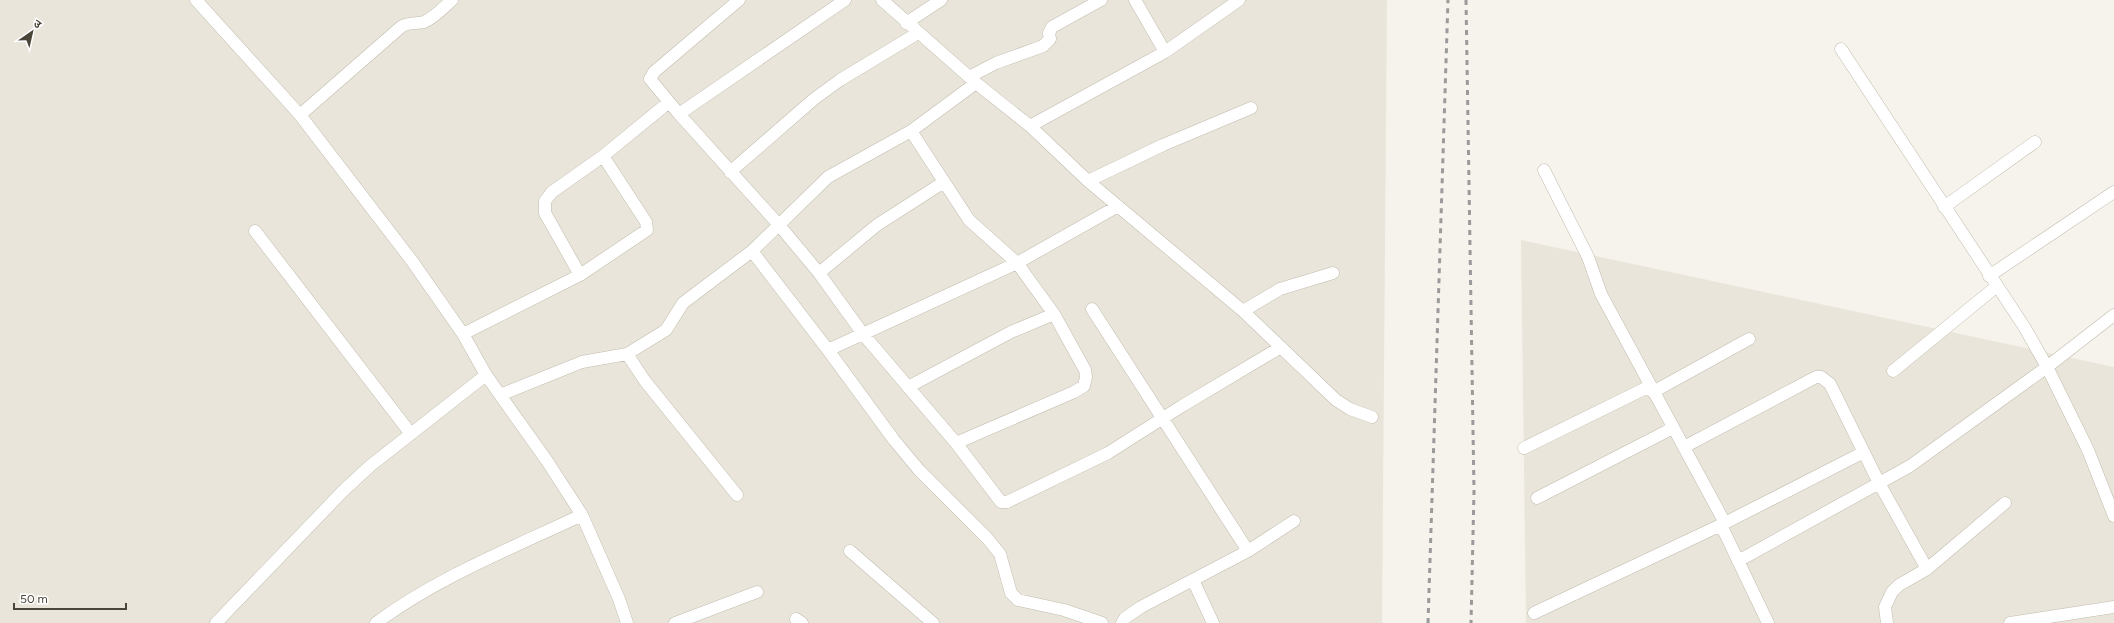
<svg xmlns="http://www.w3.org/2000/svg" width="2114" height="623" font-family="Figtree,'Noto Sans Devanagari',sans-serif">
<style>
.residential{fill:#eae5da}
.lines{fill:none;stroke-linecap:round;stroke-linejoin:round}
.street-casing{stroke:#c2bbae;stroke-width:13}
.street{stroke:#fff;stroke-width:12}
.rail{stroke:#9a9a9a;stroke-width:3;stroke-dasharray:5 5;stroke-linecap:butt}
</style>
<rect width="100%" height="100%" fill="#f6f3ec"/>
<!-- residential -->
<path class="residential" d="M0,0H1387L1382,623H0Z
M1521,240L2114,367V623H1526Z"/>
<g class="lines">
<defs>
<path id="street" d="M196,0L300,115L412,261L463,334L486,375L547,461L582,515L619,599L627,623
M739,0L654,72L650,79L679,114L779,225L819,273L863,334L956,443L1001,502H1007L1108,453L1182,406L1281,347
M882,0L976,83L1030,126L1088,181L1243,311L1280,289L1333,273
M1135,0L1165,52
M906,23L941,0
M1841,49L2025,328L2047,367L2088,450L2114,516
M969,77L996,63L1043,46L1050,39L1049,33L1052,27L1101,0
M679,114L845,0
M300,115L402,26C410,22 417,24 424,22C434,18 444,7 452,0
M1030,126L1165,52L1239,0
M911,131L969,220L1017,263L1054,314L1085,370L1086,377L1084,386L1074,392L956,443
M1544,170L1588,257L1601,294L1725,523
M730,172L814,99L840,80L918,33
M1088,181L1163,145L1251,108
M1944,207L2035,142
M255,231L411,434
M752,251L828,350L894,440L919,470L987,538L1000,554L1011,593L1018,600L1064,610L1102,623
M819,273L877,225L944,182
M580,275L545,213V201L552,192L603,156L669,102
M1989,276L2114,192
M1092,309L1248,551
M1243,311L1336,400L1350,409L1372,417
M463,334L580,275L647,230L646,222L603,156
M828,350L1017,263L1118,206
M627,354L645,381L737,495
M1893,371L1997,286
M908,387L1011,332L1054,314
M1653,392L1749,339
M500,395L582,362L627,354L666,330L683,303L752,251L828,177L911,131L976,83
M1684,447L1816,377H1821L1830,384L1879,483L1927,569
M1524,448L1650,386
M1537,498L1673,428
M1721,525L1768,623
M850,551L933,623
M1738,561L1910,466L2047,367L2114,315
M1193,580L1213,623
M1534,613L1721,525L1864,452
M796,619L802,623
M216,623L343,491L370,466L486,375
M376,623C438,577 512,548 582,515
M675,623L757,592
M1122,623L1125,618L1141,607L1248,551L1294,521
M1887,623L1885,607L1892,592L1899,585L1927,569L2005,503
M2010,623L2114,607"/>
</defs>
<!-- street casing -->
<use href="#street" class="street-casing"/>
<!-- street -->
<use href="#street" class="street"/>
<!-- rail -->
<path class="rail" d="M1466,0L1474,491L1471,623
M1428,623L1448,0"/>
</g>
<!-- north arrow -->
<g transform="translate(32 32) rotate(34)" stroke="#ffffff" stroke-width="3" paint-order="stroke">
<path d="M0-3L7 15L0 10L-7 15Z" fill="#4b4439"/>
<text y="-6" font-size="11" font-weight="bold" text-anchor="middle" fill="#4b4439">उ</text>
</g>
<!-- scale -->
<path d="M14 603v6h112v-6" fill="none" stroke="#4b4439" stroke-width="2"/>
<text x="20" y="603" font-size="12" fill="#4b4439" stroke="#ffffff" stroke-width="3" paint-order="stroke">50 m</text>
</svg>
